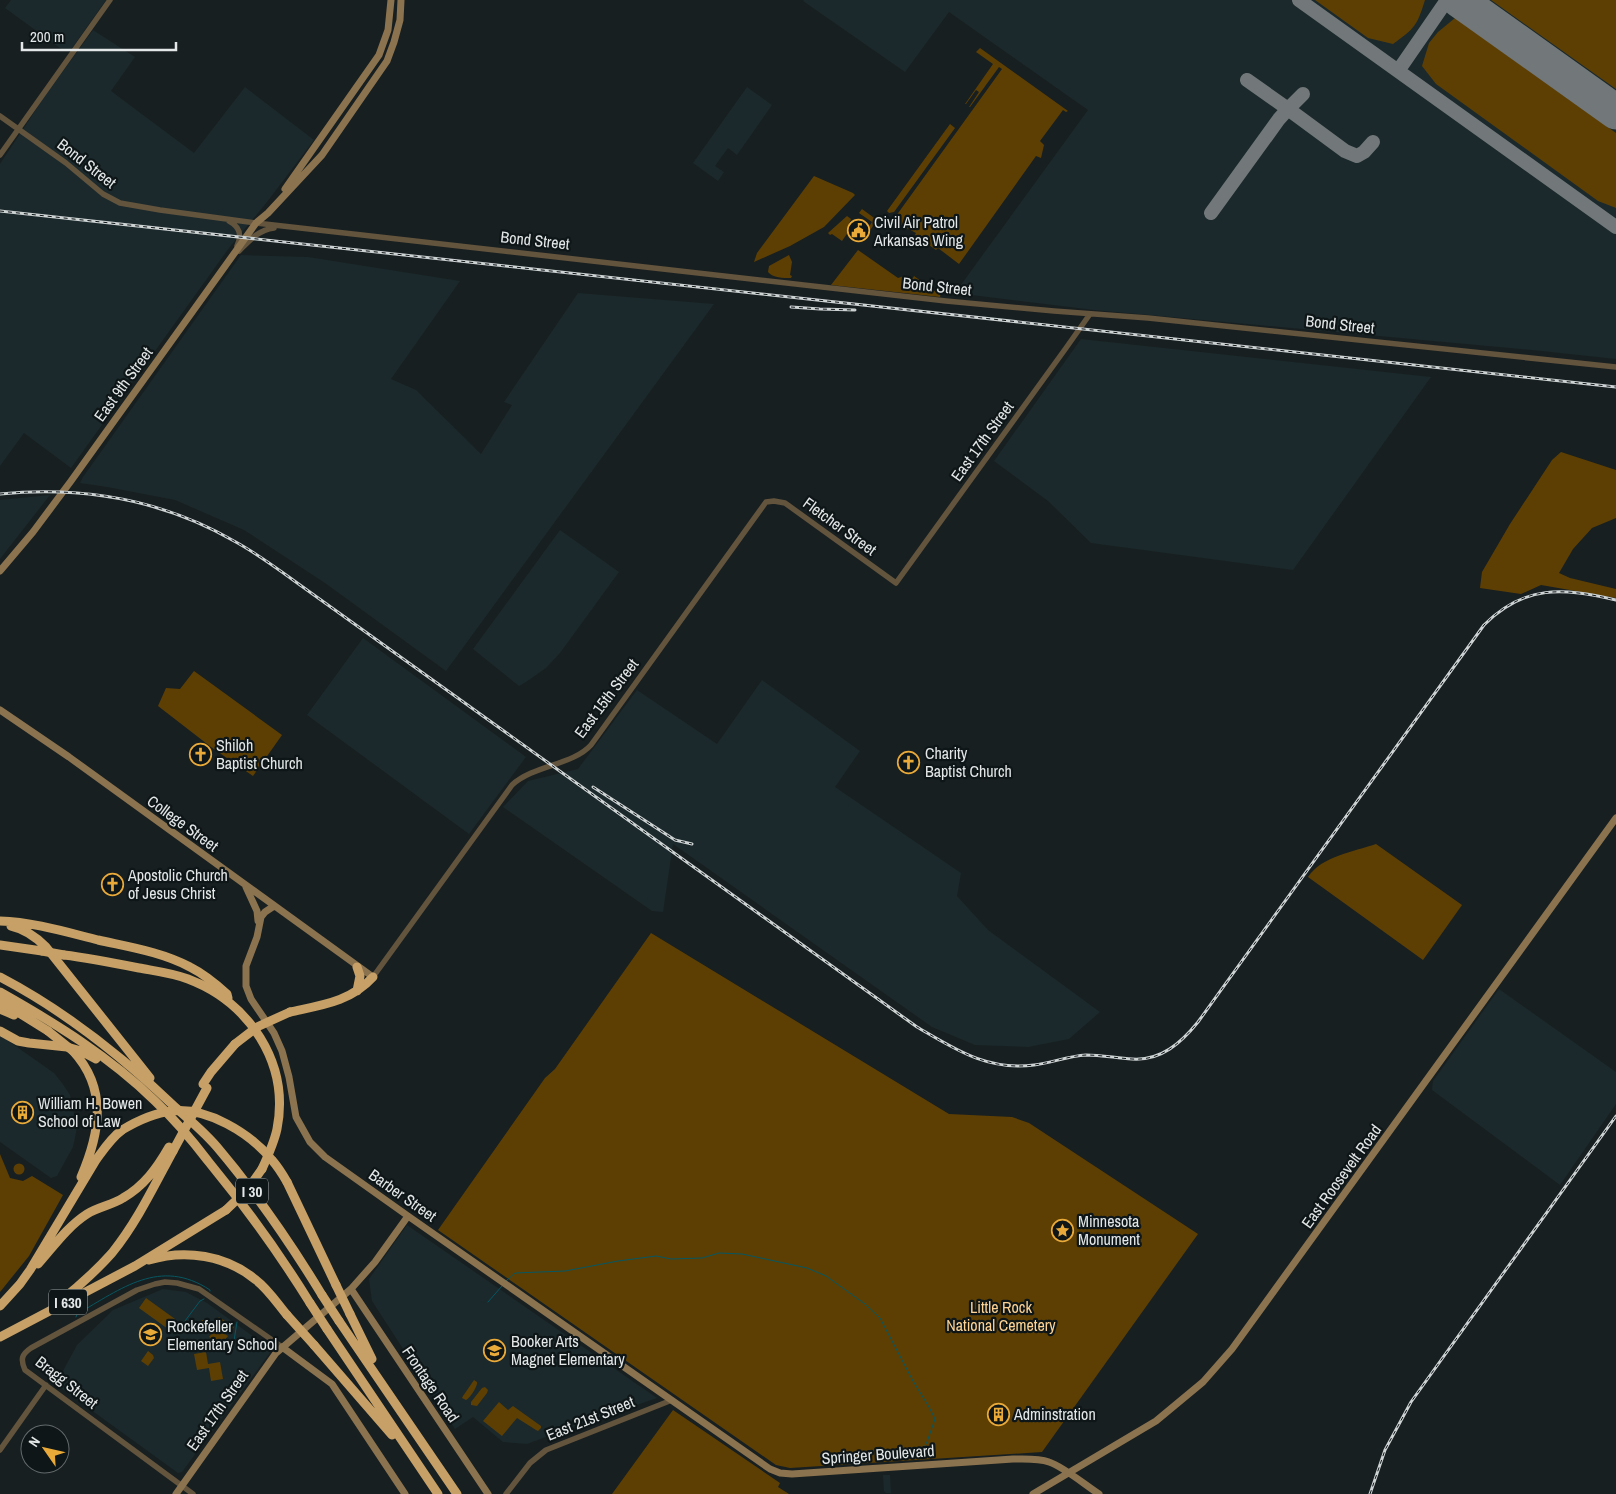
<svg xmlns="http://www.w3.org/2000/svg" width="1616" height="1494" font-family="'Archivo Narrow',sans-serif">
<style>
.built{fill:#1b292c}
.green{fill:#5d3f04}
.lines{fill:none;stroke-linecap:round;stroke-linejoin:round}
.stream{stroke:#065762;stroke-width:1}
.taxiway{stroke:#72787a;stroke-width:14}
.runway{stroke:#72787a;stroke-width:35}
.tertiary{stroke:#63543e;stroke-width:5.5}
.secondary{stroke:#8b734f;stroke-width:7}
.motorway{stroke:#c6a066;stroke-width:9}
.rail-casing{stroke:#cdd2d3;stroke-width:3}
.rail{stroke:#0f1617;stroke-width:1;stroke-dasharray:4;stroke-linecap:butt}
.motorway-bridge{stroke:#c6a066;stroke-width:9}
.labels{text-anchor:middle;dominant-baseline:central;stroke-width:4.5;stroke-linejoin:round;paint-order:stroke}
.shield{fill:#0f1617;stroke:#a3a8a9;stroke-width:1}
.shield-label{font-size:15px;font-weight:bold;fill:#e3e7e8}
.street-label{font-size:16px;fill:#e3e7e8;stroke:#0f1617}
.poi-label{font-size:16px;fill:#e3e7e8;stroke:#0f1617;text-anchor:start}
.park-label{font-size:16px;fill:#fed393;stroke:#0f1617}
</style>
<rect width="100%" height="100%" fill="#181f20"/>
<!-- built -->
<path class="built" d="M11,0H106L70,51H64L5,8Z
M804,0H1616V359L1532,350L1094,310L955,293L1088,110L949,12L905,72L803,1Z
M93,30L135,57L111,91L194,153L245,87L314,140L267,202L229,248L71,468L24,433L0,466V164L45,96Z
M747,87L772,105L737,155L728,148L715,166L724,172L718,181L693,163Z
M241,255L308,257L460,281L391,379L416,390L481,454L512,405L504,402L578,293L714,304L446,671L325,583L244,530L175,500L107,487L80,483L83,477Z
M1081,339L1431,377L1293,570L1091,543L1048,501L994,461Z
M50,495L0,559V500Z
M560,530L619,572L560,653L546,668L526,682L519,686L473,649Z
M363,638L526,757L469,834L307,715Z
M762,680L860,751L835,787L961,873L957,896L988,930L1100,1012L1069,1039L1028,1047L975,1045L932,1027L673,844L663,912L652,911L503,807L528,781L578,769L637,690L717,744Z
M1499,989L1616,1072V1104L1560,1185L1432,1090L1433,1081Z
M0,1035L54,1073L62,1083L70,1095L77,1128L73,1147L57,1176L51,1178L0,1142Z
M407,1225L657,1398L578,1425L527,1444L503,1442L473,1417L455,1429L372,1301L369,1279Z
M163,1289L186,1292L207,1303L272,1350L182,1472L178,1473L58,1386L57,1382L77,1345L113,1310Z
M883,1475H890L891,1493H886L884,1491Z"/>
<!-- green -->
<path class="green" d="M1315,0H1425C1417,26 1415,28 1393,44L1368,38Z
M1491,0H1616V89Z
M1455,18L1616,133V208L1598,201L1436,84L1422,66L1429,43L1438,32Z
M980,48L1068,111L1066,112L1063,110L1040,141L1044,145L1041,158L1036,156L959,264L938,248L936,250L915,235L916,233L899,224L896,216L1002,69L999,67L970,107H969L979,92L976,90L966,104H965L993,64L976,52Z
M950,124L955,128L894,212L889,213L887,211Z
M814,176L853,193L855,195L824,227L790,246L754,262L757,253Z
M862,209L877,220L862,242L860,241L872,222L859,213Z
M847,216L851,219L849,224L852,220L855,222L842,241L832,234L830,235L828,233Z
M858,250L898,278L904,276L913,278L914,276L937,293L942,287L940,297L831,285Z
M789,255L792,262L790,275L792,276L791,278C783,278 773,278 768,272L769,266Z
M1561,452L1616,470V518L1592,528L1573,549L1559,573L1570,578L1616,589V598L1541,585L1521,594L1480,588L1482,572L1510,524L1552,460Z
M194,671L282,735L253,776L211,747L158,706L166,688L180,689Z
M1376,844L1462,905L1423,960L1308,877C1322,856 1353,852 1376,844Z
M651,933L949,1114L1012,1117L1029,1123L1198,1234L1042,1452L790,1468L776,1465L438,1230L545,1078L555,1069Z
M0,1154L10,1178L23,1181L32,1176L63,1195L29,1256L0,1292Z
M13.5 1169a5.5 5.5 0 1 1 11 0a5.5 5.5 0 1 1-11 0Z
M146,1298L175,1319L168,1329L139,1308Z
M219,1317L234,1327L230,1332L216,1321Z
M204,1319L209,1323L210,1330L209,1333H201L197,1329L198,1324Z
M216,1328L228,1336L221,1345L209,1337Z
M148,1351L153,1355L154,1358L148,1366L141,1361Z
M206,1352L208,1364L220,1362L223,1379L211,1381L209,1368L197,1370L194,1354Z
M474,1380L477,1382C478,1386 470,1398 466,1400L462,1398L463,1396Z
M485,1387L488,1390L487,1393L477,1406L471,1405V1402L482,1388Z
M499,1402L508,1410L513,1406L541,1426V1428L538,1431L536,1430L517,1418L502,1436L483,1421Z
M673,1410L780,1483L778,1487L789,1494H612Z"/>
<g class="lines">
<!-- stream -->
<path class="stream" d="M506,1281L515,1273L565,1271L618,1261L656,1256L671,1259L702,1258L719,1253L742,1254L807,1268L826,1276L865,1304L880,1318L913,1381L929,1407L935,1419L927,1442L918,1458
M488,1302L502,1286
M76,1317L77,1314C121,1289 160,1257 210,1290V1291
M185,1321L200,1301L204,1299
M233,1347L237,1322"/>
<!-- taxiway -->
<path class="taxiway" d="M1299,0L1616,227
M1476,0L1487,20
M1398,71L1447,0
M1247,80L1288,109L1303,94
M1211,213L1279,119L1288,109L1345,151L1357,156L1364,152L1373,142"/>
<!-- runway -->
<path class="runway" d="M1459,0L1616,112"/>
<!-- tertiary -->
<path class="tertiary" d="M0,116L66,163L103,194L120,203L160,210L256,223L946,301L1054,311L1148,318L1616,367
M0,155L110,0
M229,221C240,227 242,235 237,246
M239,251C249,241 258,230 274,228
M373,977L512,785C534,765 573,765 591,745L766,502L774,501L785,503L896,583L1066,348L1090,314
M0,1450L46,1385
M193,1494L25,1370C20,1359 22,1354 31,1348L137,1290L155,1284L165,1282L177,1283L199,1289L282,1347
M506,1494L530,1463L546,1450L672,1400"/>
<!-- secondary -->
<path class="secondary" d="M285,189L379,55L388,30L391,0
M0,571L33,532L71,481L256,223L268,213L322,155L387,61L394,42L400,20L401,0
M0,710L69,757L373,977
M246,887L257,911L258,921
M274,906L265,912L261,917L257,937L246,966V986L251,999L274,1033L282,1051L289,1077L296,1117L310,1142L325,1157L408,1216L770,1469L780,1473L792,1474L1013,1459C1025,1459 1038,1458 1049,1462C1064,1467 1085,1485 1099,1494
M351,1289L488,1494
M282,1347L332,1384L405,1494
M176,1494L276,1353L351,1289L375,1262L408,1216
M1033,1494L1156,1421L1203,1382L1232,1349L1616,818"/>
<!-- motorway -->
<path class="motorway" d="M0,921C33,922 66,932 98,940C129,947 162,952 190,967C204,974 216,984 227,994L228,998
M11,926C25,929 36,937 46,947L150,1078
M0,945L42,951
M64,955C89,958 114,963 139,968C155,971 172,973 188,979C249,1002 290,1063 277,1129C274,1143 268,1156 262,1169
M0,977C65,1011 123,1057 176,1108C190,1120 205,1133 217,1147C256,1193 291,1244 322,1295
M357,991L360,976L357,967
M0,992C55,1023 110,1057 155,1101C174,1119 192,1140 208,1161C245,1206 279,1253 310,1303
M0,1001L48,1031
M0,1009L14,1015
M290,1012C322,1005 350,1002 373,977
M0,1031L18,1041L29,1043L67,1047L81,1051L96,1059
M73,1051C108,1089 100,1133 81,1177
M203,1084L211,1072L235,1044
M287,1182L336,1285
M149,1260C185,1249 226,1255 256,1280C268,1289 277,1303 287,1315
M38,1264C54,1246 67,1227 87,1214C98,1207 112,1205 123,1198C144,1186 157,1168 169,1147
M59,1302C78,1287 96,1271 112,1253C137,1222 154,1186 173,1151
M0,1306L20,1284L30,1270L96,1160C104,1149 111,1138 122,1130
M350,1314L372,1359
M339,1321L457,1494
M327,1329L438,1494
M0,1337L135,1266L226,1210
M314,1345L392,1435"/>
<defs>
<path id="rail" d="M0,211L1616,387
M791,307L820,309L855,310
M0,494C84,486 161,499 234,541C260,555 283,573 307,590L917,1027C955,1049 987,1071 1034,1065C1051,1063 1068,1056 1086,1055C1101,1055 1116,1058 1132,1059C1161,1061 1181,1043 1198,1022L1484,625C1525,584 1563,588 1616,600
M593,787L675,840L692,844
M1370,1494L1385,1450L1411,1402L1616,1116"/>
</defs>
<!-- rail casing -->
<use href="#rail" class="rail-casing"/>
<!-- rail -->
<use href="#rail" class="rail"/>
<!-- motorway-bridge -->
<path class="motorway-bridge" d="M42,951L64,955
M48,1031L73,1051
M235,1044L257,1027L290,1012
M122,1130C137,1121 154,1113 172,1111C207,1107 250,1133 272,1160C278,1167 283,1175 287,1182
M173,1151L207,1088
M226,1210L247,1190L262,1169
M336,1285L350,1314
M322,1295L339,1321
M310,1303L327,1329
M287,1315L314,1345"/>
</g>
<!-- icons -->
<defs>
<symbol id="civic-ring" viewBox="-11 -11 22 22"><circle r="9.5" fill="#0f1617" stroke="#eaaa39" stroke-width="1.5"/><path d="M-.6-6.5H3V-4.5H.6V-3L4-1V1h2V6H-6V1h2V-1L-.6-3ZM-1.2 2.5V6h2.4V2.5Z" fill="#eaaa39"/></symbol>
<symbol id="church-ring" viewBox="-11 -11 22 22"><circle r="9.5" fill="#0f1617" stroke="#eaaa39" stroke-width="1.5"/><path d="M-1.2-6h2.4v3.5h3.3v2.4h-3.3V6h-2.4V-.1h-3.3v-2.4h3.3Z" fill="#eaaa39"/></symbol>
<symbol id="building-ring" viewBox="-11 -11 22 22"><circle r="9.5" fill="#0f1617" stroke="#eaaa39" stroke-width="1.5"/><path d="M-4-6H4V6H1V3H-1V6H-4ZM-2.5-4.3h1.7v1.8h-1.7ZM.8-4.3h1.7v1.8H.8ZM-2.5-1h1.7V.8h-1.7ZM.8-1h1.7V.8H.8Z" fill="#eaaa39"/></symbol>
<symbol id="sight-ring" viewBox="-11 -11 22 22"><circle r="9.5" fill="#0f1617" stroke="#eaaa39" stroke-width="1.5"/><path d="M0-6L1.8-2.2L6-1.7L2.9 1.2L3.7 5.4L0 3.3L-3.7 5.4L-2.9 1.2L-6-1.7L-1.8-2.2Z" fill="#eaaa39"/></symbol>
<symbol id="school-ring" viewBox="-11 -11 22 22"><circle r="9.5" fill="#0f1617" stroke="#eaaa39" stroke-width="1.5"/><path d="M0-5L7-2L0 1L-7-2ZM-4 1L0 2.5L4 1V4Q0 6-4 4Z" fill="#eaaa39"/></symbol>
</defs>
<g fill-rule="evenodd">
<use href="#civic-ring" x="846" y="218" width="25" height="25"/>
<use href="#church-ring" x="188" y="742" width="25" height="25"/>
<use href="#church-ring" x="896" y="750" width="25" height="25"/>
<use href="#church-ring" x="100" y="872" width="25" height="25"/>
<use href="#building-ring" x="10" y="1100" width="25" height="25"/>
<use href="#sight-ring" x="1050" y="1218" width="25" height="25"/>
<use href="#school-ring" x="138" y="1322" width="25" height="25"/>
<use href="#school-ring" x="482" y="1338" width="25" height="25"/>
<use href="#building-ring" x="986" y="1402" width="25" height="25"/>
</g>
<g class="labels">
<!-- shield labels -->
<g class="shield">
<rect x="236" y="1178.5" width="32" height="25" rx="4"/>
<rect x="49" y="1289.5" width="38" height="25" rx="4"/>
</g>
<g class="shield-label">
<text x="252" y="1191">I 30</text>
<text x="68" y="1302">I 630</text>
</g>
<!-- street labels -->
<g class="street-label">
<text transform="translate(87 163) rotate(38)">Bond Street</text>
<text transform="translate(535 240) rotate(6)">Bond Street</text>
<text transform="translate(937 286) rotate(6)">Bond Street</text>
<text transform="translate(1340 324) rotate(6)">Bond Street</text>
<text transform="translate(123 384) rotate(-54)">East 9th Street</text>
<text transform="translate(982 441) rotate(-54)">East 17th Street</text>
<text transform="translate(840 526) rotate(36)">Fletcher Street</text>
<text transform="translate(606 698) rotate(-53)">East 15th Street</text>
<text transform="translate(183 823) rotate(36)">College Street</text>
<text transform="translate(1341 1176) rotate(-54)">East Roosevelt Road</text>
<text transform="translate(403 1195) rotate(35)">Barber Street</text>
<text transform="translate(67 1382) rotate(38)">Bragg Street</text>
<text transform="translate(431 1384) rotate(56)">Frontage Road</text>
<text transform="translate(217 1410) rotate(-55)">East 17th Street</text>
<text transform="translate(590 1418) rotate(-22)">East 21st Street</text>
<text transform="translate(878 1454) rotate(-4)">Springer Boulevard</text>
</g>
<!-- poi labels -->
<g class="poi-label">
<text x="874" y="222">Civil Air Patrol<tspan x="874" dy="18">Arkansas Wing</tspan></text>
<text x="216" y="745">Shiloh<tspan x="216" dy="18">Baptist Church</tspan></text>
<text x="925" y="753">Charity<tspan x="925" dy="18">Baptist Church</tspan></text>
<text x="128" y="875">Apostolic Church<tspan x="128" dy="18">of Jesus Christ</tspan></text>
<text x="38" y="1103">William H. Bowen<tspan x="38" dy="18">School of Law</tspan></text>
<text x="1078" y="1221">Minnesota<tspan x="1078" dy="18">Monument</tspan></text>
<text x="167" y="1326">Rockefeller<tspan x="167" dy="18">Elementary School</tspan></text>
<text x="511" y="1341">Booker Arts<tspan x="511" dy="18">Magnet Elementary</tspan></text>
<text x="1014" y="1414">Adminstration</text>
</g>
<!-- park labels -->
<g class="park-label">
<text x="1001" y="1307">Little Rock<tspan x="1001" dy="18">National Cemetery</tspan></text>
</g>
</g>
<!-- north arrow -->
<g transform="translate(45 1449) rotate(304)"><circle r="24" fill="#0f1617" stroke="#646a6b"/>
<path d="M0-4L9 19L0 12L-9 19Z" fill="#eaaa39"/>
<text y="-8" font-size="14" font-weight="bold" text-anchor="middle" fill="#e3e7e8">N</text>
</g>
<!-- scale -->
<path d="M22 42v8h154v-8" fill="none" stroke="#e3e7e8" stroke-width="2.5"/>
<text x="30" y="42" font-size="15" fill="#e3e7e8" stroke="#0f1617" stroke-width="4" paint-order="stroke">200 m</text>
</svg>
